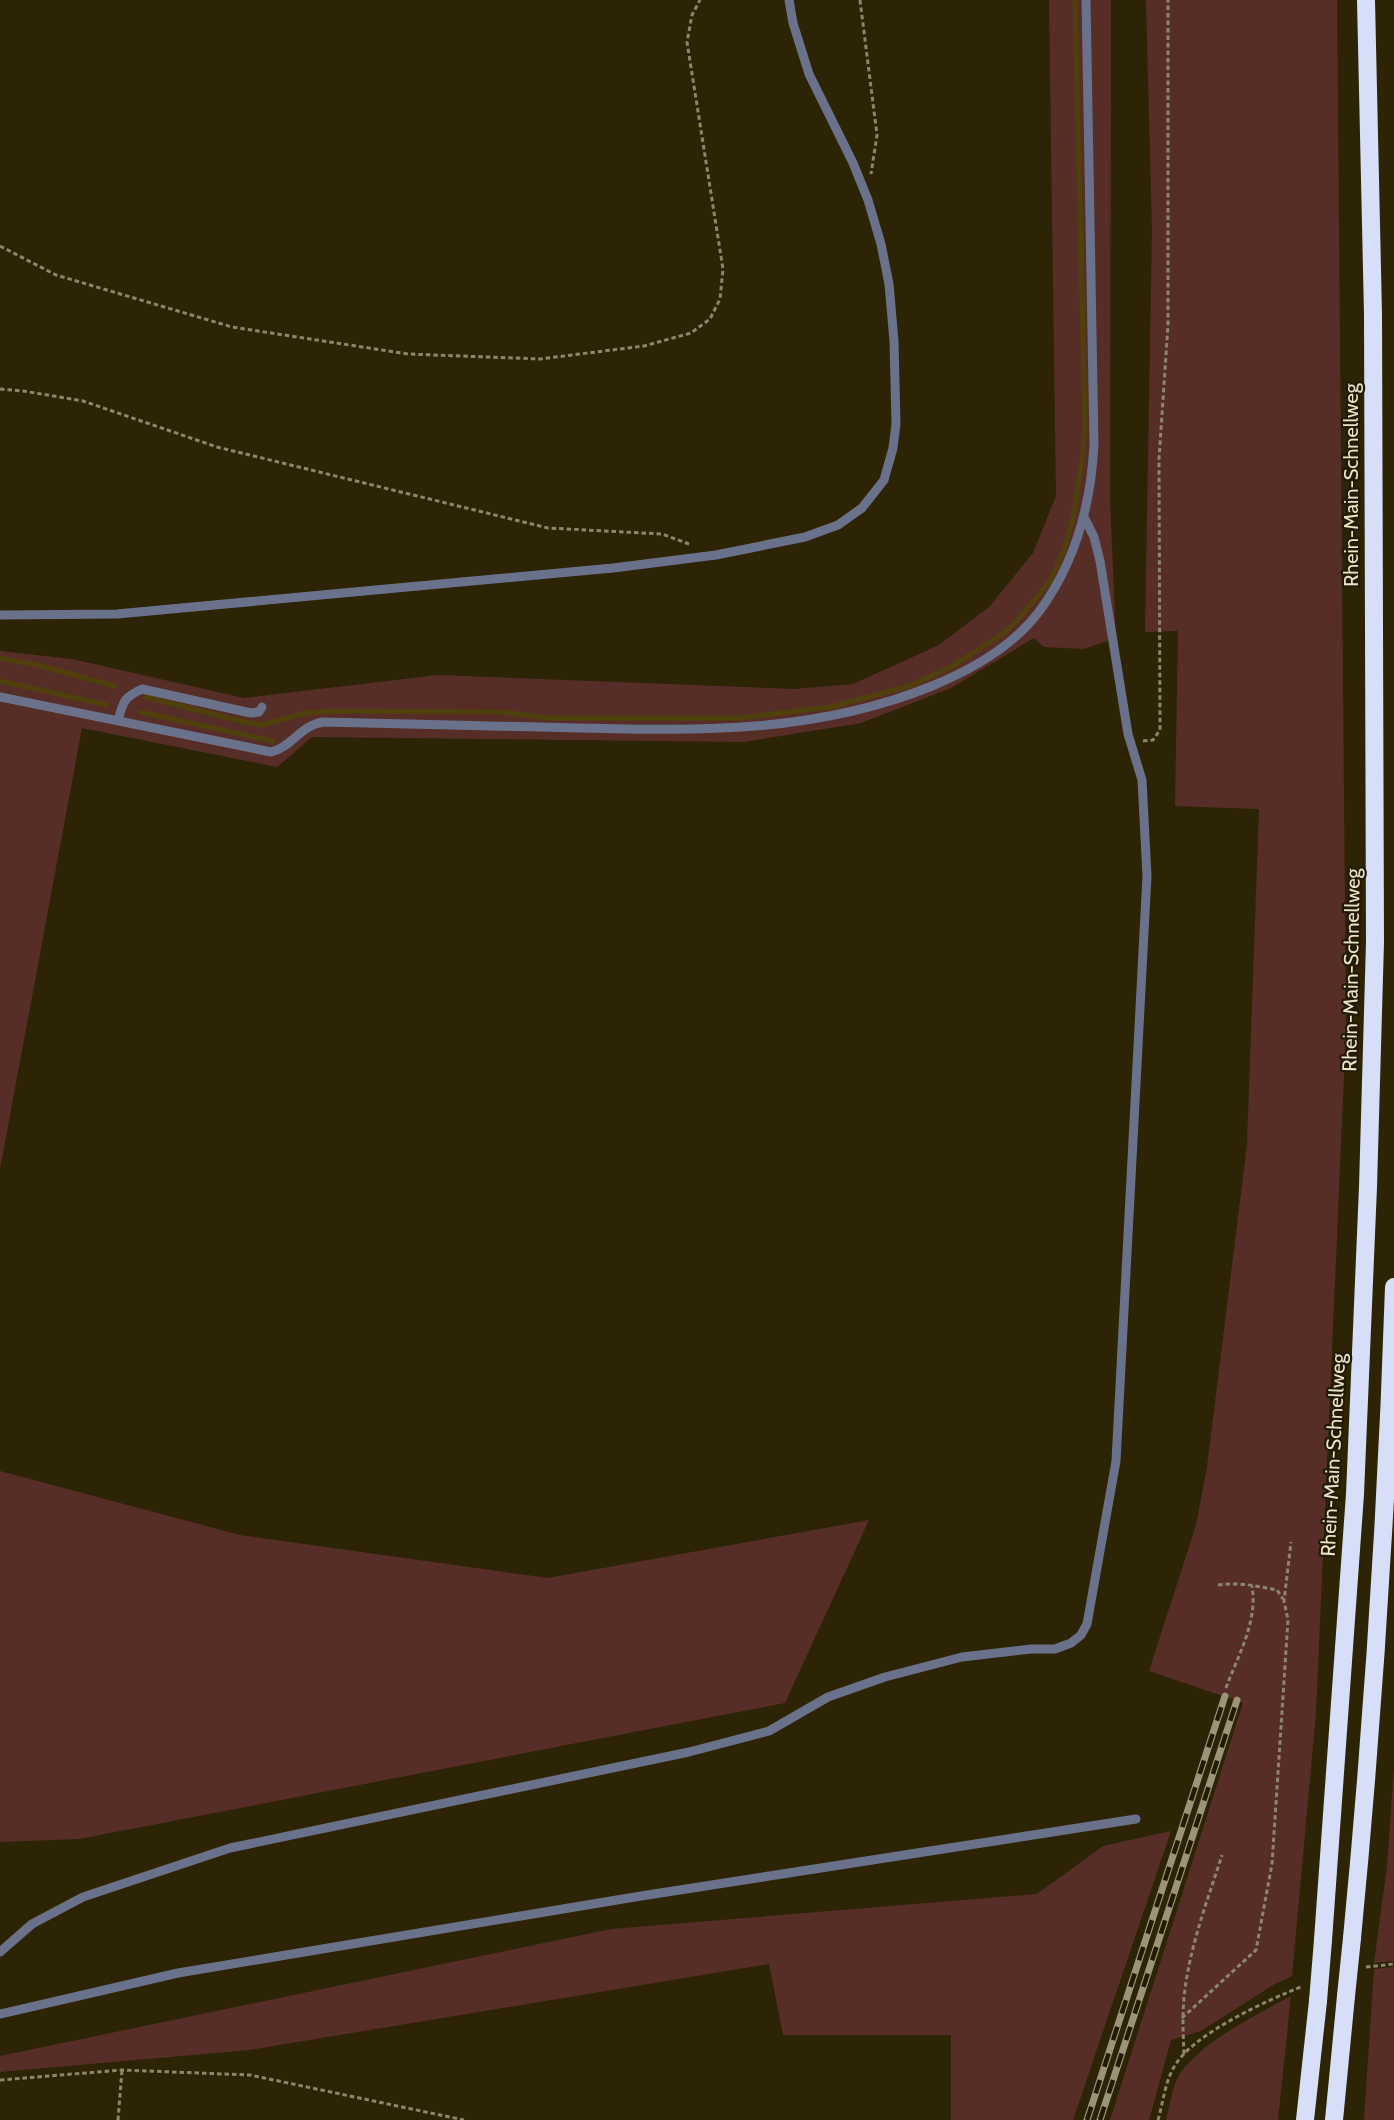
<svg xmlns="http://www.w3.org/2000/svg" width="1394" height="2120" font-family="Cabin,sans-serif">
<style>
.green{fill:#562e27}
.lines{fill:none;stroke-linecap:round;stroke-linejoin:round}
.stream{stroke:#50410c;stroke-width:5}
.path{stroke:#8e866c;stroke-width:3;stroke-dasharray:4.5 3;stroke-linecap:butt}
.lane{stroke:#6a718a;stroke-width:9}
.highway{stroke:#d7dff8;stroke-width:18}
.rail-casing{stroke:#9b937a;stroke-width:7}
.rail{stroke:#231a00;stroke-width:4.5;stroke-dasharray:14;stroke-linecap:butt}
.highway-bridge{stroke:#d7dff8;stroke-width:18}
.labels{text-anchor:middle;stroke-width:4.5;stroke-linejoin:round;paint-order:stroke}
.street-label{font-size:20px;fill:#e9e2cd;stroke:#231a00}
</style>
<rect width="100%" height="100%" fill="#2d2405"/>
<path class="green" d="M 1049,0 L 1111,0 L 1110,501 L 1116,638 L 1084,649 L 1044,647 L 1034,638 L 951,688 L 861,723 L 744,742 L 312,737 L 277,767 L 82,728 L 0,1169 L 0,651 L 72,659 L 244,698 L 438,675 L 794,689 L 853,684 L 939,645 L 989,607 L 1033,553 L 1056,496 Z
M 1146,0 L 1337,0 L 1346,1030 L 1316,1713 L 1292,1976 L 1273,1985 L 1201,2031 L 1171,2040 L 1149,2120 L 1110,2120 L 1243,1703 L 1149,1671 L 1196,1525 L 1207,1467 L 1247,1144 L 1259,809 L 1175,806 L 1178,631 L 1145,632 L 1152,231 Z
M 0,1471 L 240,1535 L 548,1578 L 869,1520 L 785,1703 L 79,1839 L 0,1842 Z
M 1394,1768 L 1394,1961 L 1374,1963 L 1387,1866 Z
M 1171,1831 L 1073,2120 L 951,2120 L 951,2035 L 783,2035 L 769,1964 L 249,2050 L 0,2072 L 0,2056 L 611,1929 L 1037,1894 L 1103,1846 Z
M 1394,1967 L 1394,2120 L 1364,2120 L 1374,1969 Z
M 1291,1996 L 1278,2120 L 1166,2120 C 1169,2108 1171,2095 1175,2084 C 1189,2047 1258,2014 1291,1996 Z"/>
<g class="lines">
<path class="stream" d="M 0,658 L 37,665 L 115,686
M 0,681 L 107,705
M 145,697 L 244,722 L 261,725 L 305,713 L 333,711 L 503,712 L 549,718 L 740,718 L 831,707 L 912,685 L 951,667 L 1005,632 L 1020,617 L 1050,581 L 1063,553 L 1073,519 L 1083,453 L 1085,425 L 1075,0
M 140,712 L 273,741"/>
<path class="path" d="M 860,0 L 877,135 L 871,174
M 0,246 L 56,275 L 232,327 L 408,354 L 540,359 L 644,346 L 691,333 L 710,319 L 720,299 L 723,269 L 687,42 L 692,15 L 700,0
M 0,389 L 23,391 L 83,401 L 217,447 L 548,528 L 662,534 L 689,544
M 1143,741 L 1153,740 L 1160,730 L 1159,459 L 1168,325 L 1168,0
M 1218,1585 C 1239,1582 1257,1586 1277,1590 L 1283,1599
M 1226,1688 C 1238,1655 1258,1622 1252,1586
M 1366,1967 L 1394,1964
M 1182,2018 L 1256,1950 L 1272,1864 L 1288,1620 L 1284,1601 L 1291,1542
M 1184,2054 C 1183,2032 1182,2011 1185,1989 C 1191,1943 1208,1899 1222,1855
M 0,2080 L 122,2070 L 250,2075 L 464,2120
M 118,2120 L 122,2070
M 1158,2120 C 1163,2103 1165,2082 1174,2067 C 1192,2034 1268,2000 1303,1986"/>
<path class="lane" d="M 0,615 L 117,614 L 613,568 L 716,555 L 805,537 L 838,525 L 862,508 L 884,480 L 893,448 L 896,424 L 894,341 L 889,284 L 881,244 L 868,200 L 853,163 L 809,74 L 793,23 L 789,0
M 0,697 L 271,752 C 292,747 301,725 323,722 C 408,724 494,726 579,728 C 701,731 817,733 932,686 C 971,670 1011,648 1038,613 C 1075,564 1091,504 1094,444 L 1086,0
M 118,720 C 124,701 123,698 142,689 L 251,713 L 259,712 L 262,707
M 0,1952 L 32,1924 L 83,1897 L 230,1848 L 689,1752 L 769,1731 L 828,1697 L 885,1677 L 962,1657 L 1031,1649 L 1055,1649 L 1071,1643 L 1081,1635 L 1087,1624 L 1116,1461 L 1147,876 L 1142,780 L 1128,734 L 1100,561 L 1094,537 L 1084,517
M 0,2014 L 178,1973 L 641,1896 L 1136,1819"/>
<path class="highway" d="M 1352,1938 C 1373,1721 1387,1505 1394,1287
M 1323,1940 L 1355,1494 L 1368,1187 L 1375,942 L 1373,314 L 1366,0
M 1305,2120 L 1318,2001
M 1334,2120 L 1346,1996"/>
<g class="rail-casing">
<path id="rail" d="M 1087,2120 L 1225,1696
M 1100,2120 L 1237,1700"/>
</g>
<use href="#rail" class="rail"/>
<path class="highway-bridge" d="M 1346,1996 L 1352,1938
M 1318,2001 L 1323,1940"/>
</g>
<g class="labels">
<g class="street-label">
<text transform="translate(1351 485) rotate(-90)" y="7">Rhein-Main-Schnellweg</text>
<text transform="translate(1351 970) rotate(-89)" y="7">Rhein-Main-Schnellweg</text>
<text transform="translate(1333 1455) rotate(-87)" y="7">Rhein-Main-Schnellweg</text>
</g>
</g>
</svg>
